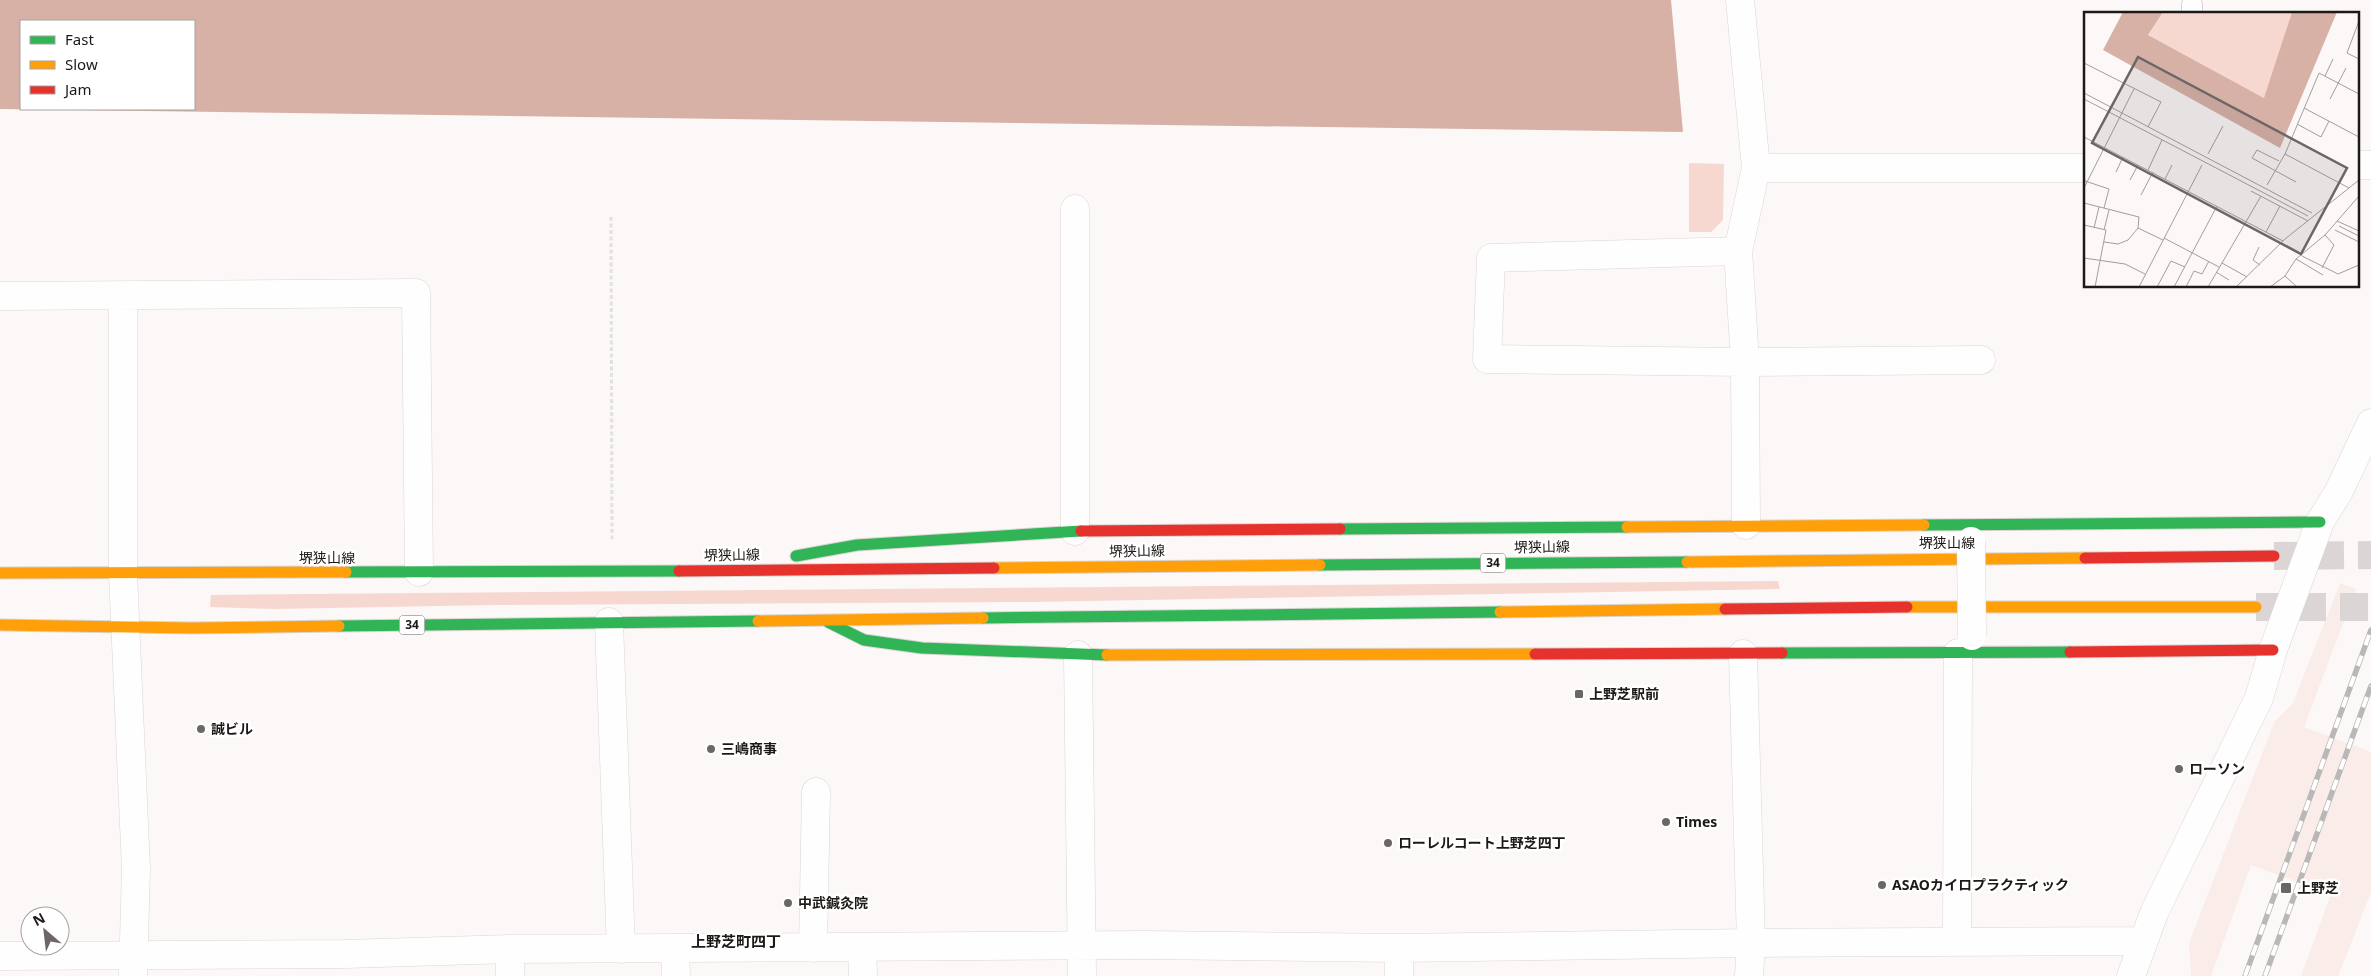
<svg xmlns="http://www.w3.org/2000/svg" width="2371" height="976" font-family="'Noto Sans','Noto Sans JP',sans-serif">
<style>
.built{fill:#faece9}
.green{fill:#f6d8d0}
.water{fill:#d7b1a6;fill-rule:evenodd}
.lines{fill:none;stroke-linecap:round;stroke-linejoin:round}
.primary-tunnel{stroke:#dbd6d5;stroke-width:28;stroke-dasharray:28 14;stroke-linecap:butt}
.lane-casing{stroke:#dad5d4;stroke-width:22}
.street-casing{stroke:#dad5d4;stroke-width:29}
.fast-casing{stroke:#dad5d4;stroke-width:13}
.slow-casing{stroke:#dad5d4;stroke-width:13}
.jam-casing{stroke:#dad5d4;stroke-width:13}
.path{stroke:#e2e0e0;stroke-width:3;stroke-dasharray:4 2.5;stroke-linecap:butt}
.lane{stroke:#fffefe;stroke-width:20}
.street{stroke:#fffefe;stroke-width:28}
.fast{stroke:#30b455;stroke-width:11}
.slow{stroke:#ff9f0a;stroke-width:11}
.jam{stroke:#e5322d;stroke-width:11}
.rail-casing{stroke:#bab8b7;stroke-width:5.5}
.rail{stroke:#fff;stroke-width:4;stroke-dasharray:11;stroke-linecap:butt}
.street-bridge-casing{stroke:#dad5d4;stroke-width:29;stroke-linecap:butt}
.street-bridge{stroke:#fffefe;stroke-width:28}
.poi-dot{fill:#6c6665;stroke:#fff;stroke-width:2}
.labels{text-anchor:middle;stroke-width:5;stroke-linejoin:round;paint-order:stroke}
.shield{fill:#fff;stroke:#625d5c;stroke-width:1}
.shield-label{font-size:12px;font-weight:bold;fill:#1e1816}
.street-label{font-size:14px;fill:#1e1816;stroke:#fff}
.poi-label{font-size:14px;font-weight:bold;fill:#1e1816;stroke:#fff;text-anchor:start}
.neighbourhood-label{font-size:15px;font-weight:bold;fill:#1e1816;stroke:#fff}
.inset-road{fill:none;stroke:#a39e9d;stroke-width:1}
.view{fill:#6c6665;fill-opacity:0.15;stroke:#6c6665;stroke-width:2.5}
.inset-edge{fill:none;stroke:#1e1816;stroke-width:2.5}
</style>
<rect width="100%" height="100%" fill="#fcf8f7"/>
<path class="built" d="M 2340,583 L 2356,589 L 2304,727 L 2371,752 L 2371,892 L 2354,936 L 2338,976 L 2301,976 L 2331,894 L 2251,865 L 2211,976 L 2191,976 L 2189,943 L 2272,728 L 2275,721 L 2293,703 Z"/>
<path class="green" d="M 1689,163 L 1724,164 L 1723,220 L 1711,232 L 1689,232 Z
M 1778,581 L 1780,589 L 1030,602 L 493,605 L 274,609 L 210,607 L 211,595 Z"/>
<path class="water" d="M 0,0 L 1671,0 L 1683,132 L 0,109 ZM 21,21 L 194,21 L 194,109 L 21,109 Z"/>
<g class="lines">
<path class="primary-tunnel" d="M 2274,556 L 2371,555
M 2256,607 L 2371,607"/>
<g class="lane-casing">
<path id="lane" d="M 2192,5 L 2192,14"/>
</g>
<g class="street-casing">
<path id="street" d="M 1740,0 L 1756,168 L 1738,251 L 1745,362 L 1746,525
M 2357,165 L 2371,165
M 1756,168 L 2085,168
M 1075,209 L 1075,531
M 1738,251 L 1491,258 L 1487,359 L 1745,362 L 1981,360
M 0,296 L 416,293 L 419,572
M 123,296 L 123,574 L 136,869 L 133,976
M 609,622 L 621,949
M 1743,654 L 1751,943 L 1749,976
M 1078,655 L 1082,976
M 1957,942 L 1958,653
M 862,947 L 863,976
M 813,948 L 816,792
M 1399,948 L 1399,976
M 510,949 L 510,976
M 675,949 L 676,976
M 0,956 L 345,954 L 510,949 L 1146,945 L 1399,948 L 1751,943 L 2143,941
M 2131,976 L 2154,913 L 2259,698 L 2273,650 L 2320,522 L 2339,491 L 2371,423"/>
</g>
<g class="fast-casing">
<path id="fast" d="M 1924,525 L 2320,522
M 1340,529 L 1627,527
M 796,556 L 857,545 L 1081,531
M 1320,565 L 1687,562
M 346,572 L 679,571
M 983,618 L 1500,612
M 828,622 L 864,640 L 922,648 L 1107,655
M 339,626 L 758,621
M 1782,653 L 2070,652"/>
</g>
<g class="slow-casing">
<path id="slow" d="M 1627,527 L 1924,525
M 1687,562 L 2085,558
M 994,568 L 1320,565
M 0,573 L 346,572
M 1907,607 L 2256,607
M 1500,612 L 1725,609
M 758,621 L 983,618
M 0,625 L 192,628 L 339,626
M 1107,655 L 1535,654"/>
</g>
<g class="jam-casing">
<path id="jam" d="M 1081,531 L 1340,529
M 2085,558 L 2274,556
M 679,571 L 994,568
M 1725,609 L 1907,607
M 2070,652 L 2273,650
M 1535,654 L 1782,653"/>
</g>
<path class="path" d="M 611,217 L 612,539"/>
<use href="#lane" class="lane"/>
<use href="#street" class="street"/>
<use href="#fast" class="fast"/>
<use href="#slow" class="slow"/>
<use href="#jam" class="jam"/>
<g class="rail-casing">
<path id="rail" d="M 2245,976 L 2371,630
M 2265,976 L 2371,686"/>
</g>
<use href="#rail" class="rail"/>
<g class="street-bridge-casing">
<path id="street-bridge" d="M 1971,541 L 1972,636"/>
</g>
<use href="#street-bridge" class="street-bridge"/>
</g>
<g class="poi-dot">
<rect x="1574" y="689" width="10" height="10" rx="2.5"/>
<circle cx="201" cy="729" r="5"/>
<circle cx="711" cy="749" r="5"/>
<circle cx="2179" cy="769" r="5"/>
<circle cx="1666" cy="822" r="5"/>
<circle cx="1388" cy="843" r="5"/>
<circle cx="1882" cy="885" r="5"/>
<rect x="2280" y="882" width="12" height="12" rx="2.5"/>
<circle cx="788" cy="903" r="5"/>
</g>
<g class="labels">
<g class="shield">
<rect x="1480.5" y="553.5" width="25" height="19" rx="4"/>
<rect x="399.5" y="615.5" width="25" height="19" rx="4"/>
</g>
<g class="shield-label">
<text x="1493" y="567">34</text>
<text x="412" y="629">34</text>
</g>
<g class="street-label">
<text x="1947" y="548">堺狭山線</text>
<text transform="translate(1542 547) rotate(-1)" y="5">堺狭山線</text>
<text transform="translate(1137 551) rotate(-1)" y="5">堺狭山線</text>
<text transform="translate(732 555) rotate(-1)" y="5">堺狭山線</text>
<text x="327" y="563">堺狭山線</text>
</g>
<g class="poi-label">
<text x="1589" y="699">上野芝駅前</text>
<text x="211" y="734">誠ビル</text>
<text x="721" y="754">三嶋商事</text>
<text x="2189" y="774">ローソン</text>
<text x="1676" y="827">Times</text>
<text x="1398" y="848">ローレルコート上野芝四丁</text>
<text x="1892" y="890">ASAOカイロプラクティック</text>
<text x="2297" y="893">上野芝</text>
<text x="798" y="908">中武鍼灸院</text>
</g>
<g class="neighbourhood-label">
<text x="736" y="947">上野芝町四丁</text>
</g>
</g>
<g transform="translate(2084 12)">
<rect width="275" height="275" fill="#fcf8f7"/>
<path d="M 79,0 L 208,0 L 182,84 L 180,86 L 64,23 Z" fill="#f6d8d0"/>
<path d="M 39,0 L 79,0 L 64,23 L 180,86 L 208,0 L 253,0 L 196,136 L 19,38 Z" fill="#d7b1a6"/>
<path class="inset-road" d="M 275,9 L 263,41 L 275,47M 0,51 L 77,90 L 64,115M 241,64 L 249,47M 0,81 L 228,201M 0,87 L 224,204M 246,87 L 262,56M 220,96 L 275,125M 213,112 L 237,125 L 245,109M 0,125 L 199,229M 124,142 L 139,114M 201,142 L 265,176M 195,149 L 173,138 L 168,146 L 212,170M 64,158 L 78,128M 32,160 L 39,145M 81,167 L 88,153M 46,168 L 54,153M 1,169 L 25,177 L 20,196M 183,173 L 201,142 L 235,61 L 275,82M 0,176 L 50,77M 167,179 L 224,209M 57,183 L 69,160M 0,191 L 55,205 L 54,216 L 44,228 L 34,232 L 20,230M 253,209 L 275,219M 0,213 L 22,218 L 11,275M 255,214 L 275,224M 10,216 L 15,195M 54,216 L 79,228M 20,218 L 25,198M 251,218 L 275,230M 182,220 L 196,194M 80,226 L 135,255M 175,235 L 169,248 L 176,253M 218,244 L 254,262 L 275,253M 0,246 L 41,252 L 61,262M 212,247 L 239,263M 138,251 L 163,265M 238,256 L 250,233 L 241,223M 132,260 L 145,268M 201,264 L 213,275M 55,275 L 118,153M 73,275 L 87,249 L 101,255M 90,275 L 133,194M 102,275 L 110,259 L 118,262 L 125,249M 124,275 L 177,184M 152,275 L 201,227 L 275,168M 186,275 L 201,264 L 212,247 L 241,223 L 275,184"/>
<path class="view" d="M 54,45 L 263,156 L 217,242 L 8,131 Z"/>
<rect width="275" height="275" class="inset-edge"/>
</g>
<rect x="20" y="20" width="175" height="90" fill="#ffffff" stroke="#a5a3a2"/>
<rect x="30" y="36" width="25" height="8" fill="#30b455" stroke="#a5a3a2"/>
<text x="65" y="45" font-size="15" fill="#1e1816">Fast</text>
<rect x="30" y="61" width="25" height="8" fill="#ff9f0a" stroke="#a5a3a2"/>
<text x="65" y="70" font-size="15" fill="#1e1816">Slow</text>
<rect x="30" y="86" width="25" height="8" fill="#e5322d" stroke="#a5a3a2"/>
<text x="65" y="95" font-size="15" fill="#1e1816">Jam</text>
<g transform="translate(45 931) rotate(332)"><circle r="24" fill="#ffffff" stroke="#a5a3a2"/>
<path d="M0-4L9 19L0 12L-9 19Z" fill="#6c6665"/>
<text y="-8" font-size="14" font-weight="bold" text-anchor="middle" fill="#1e1816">N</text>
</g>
</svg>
